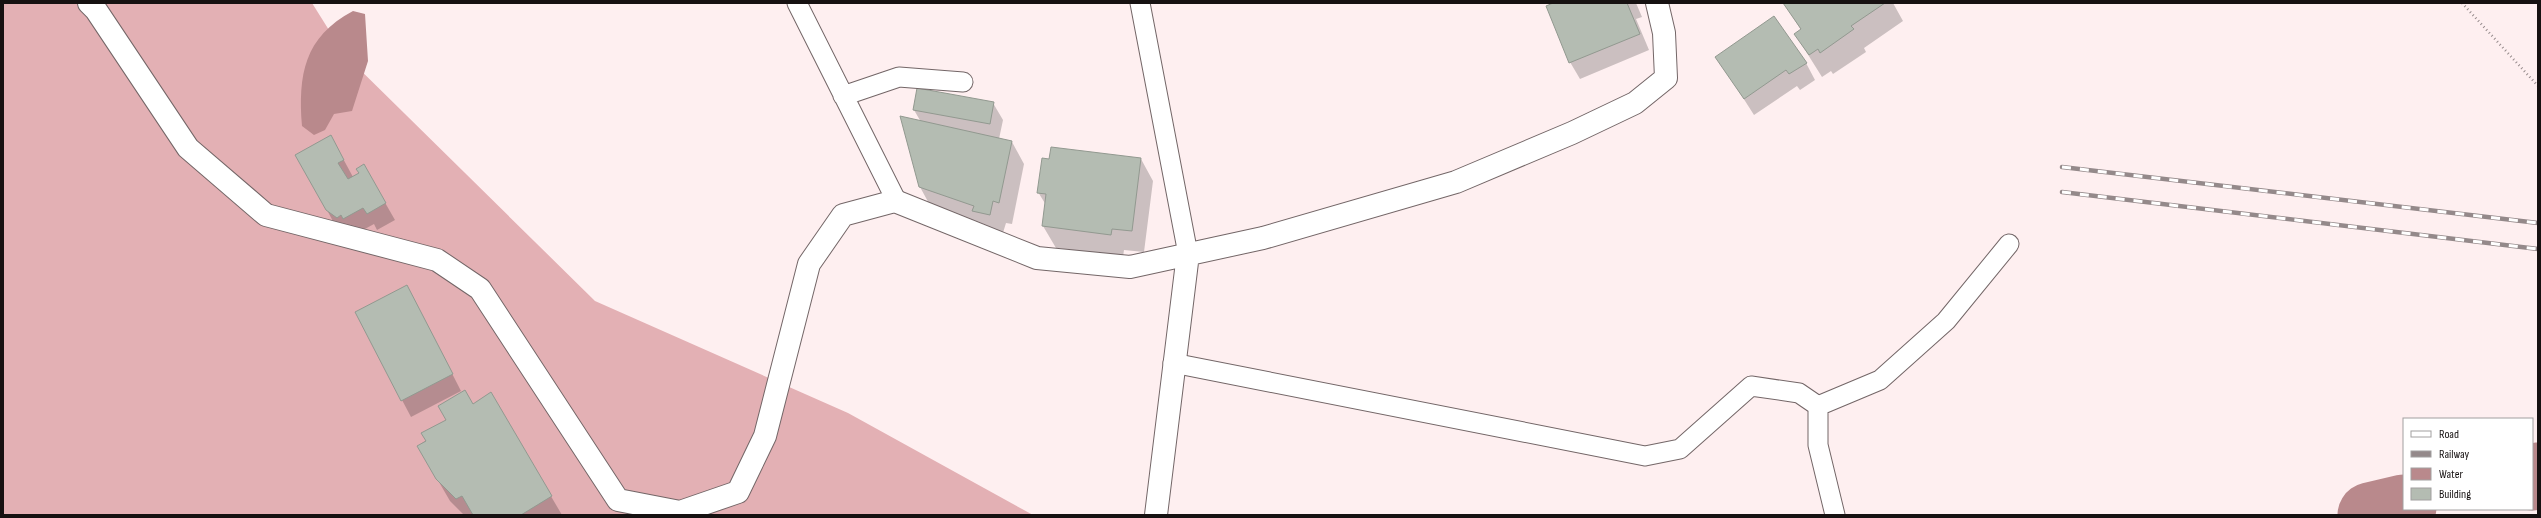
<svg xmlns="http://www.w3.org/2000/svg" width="2541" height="518" font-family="'Sofia Sans Condensed',sans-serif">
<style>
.forest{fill:#e3b0b4}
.water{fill:#b9898c}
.shadow{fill:#0003}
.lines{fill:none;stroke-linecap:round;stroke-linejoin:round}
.river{stroke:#b9898c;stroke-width:65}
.building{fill:#b4bcb2;stroke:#929990}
.service-casing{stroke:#736667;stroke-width:21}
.minor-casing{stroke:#736667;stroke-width:24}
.path{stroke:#968b8c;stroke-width:2.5;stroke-dasharray:1 3;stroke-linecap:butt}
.service{stroke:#fff;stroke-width:19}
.minor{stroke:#fff;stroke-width:22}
.rail-casing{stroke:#94898a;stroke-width:4.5}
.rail{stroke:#fff;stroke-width:3;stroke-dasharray:9;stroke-linecap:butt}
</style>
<rect width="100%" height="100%" fill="#feeff0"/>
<path class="forest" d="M 3,3 L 312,3 L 344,54 L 595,301 L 848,413 L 1033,515 L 3,515 Z"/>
<path class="water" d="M 353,11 L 365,14 L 368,61 L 352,111 L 334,114 L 325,130 L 314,135 L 302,126 C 298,75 304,37 353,11 Z"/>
<path class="shadow" d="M 1556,3 L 1636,3 L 1642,17 L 1636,19 L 1649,50 L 1580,79 L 1570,62 Z
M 1784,3 L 1893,3 L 1903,21 L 1864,48 L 1866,52 L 1833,74 L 1831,71 L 1822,77 L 1795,34 L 1801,30 Z
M 1717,57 L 1806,63 L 1815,80 L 1800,90 L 1797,86 L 1754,115 Z
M 993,103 L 1003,120 L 999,139 L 1012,142 L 1024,164 L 1012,224 L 1006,223 L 1002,236 L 932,209 L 920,187 L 921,122 L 914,110 Z
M 340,153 L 353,177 L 360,173 L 364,166 L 395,220 L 377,230 L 374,224 L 354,235 L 336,227 L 327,210 Z
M 1141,159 L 1153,181 L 1144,252 L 1124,250 L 1123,257 L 1056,248 L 1043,226 L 1046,205 L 1038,192 L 1050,160 Z
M 416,303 L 461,391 L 411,417 L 402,400 Z
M 491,394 L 562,515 L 464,515 L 450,501 L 418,446 Z"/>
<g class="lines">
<path class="river" d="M 2532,478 L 2538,475
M 2370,515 L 2404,507"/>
</g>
<path class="building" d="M 1553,3 L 1627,3 L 1640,34 L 1569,63 L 1546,6 Z
M 1783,3 L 1885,3 L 1851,26 L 1854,29 L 1820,53 L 1818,49 L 1809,55 L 1794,34 L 1801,29 Z
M 1774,16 L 1807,63 L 1789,74 L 1786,70 L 1744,99 L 1715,57 Z
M 917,88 L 994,102 L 990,124 L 913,110 Z
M 900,116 L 1012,141 L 999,203 L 993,201 L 990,215 L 972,211 L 974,206 L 919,187 Z
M 331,135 L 344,160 L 338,163 L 348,179 L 359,173 L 356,169 L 364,164 L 386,203 L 367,214 L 363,208 L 343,219 L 341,215 L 337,218 L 326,210 L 295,155 Z
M 1051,147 L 1141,158 L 1132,231 L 1112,229 L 1111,235 L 1042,226 L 1046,194 L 1037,193 L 1042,158 L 1049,159 Z
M 407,285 L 453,374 L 401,401 L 355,312 Z
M 465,390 L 473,404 L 491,392 L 552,496 L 521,515 L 473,515 L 462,496 L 456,499 L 436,479 L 417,446 L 426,441 L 421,433 L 446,420 L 438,406 Z"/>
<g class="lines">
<g class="service-casing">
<path id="service" d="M 797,3 L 897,202
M 1140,3 L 1188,254
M 843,96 L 899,77 L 963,82
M 1173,363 L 1645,456 L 1680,449 L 1751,386 L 1799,393 L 1818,406
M 1835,515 L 1818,445 L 1818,406 L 1880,380 L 1946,321 L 2009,244"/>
</g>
<g class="minor-casing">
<path id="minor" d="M 89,3 L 96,10 L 188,148 L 266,215 L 437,260 L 480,289 L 618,500 L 680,512 L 738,492 L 765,436 L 809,264 L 843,215 L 895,201 L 1037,258 L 1130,267 L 1263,238 L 1456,182 L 1572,133 L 1635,103 L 1666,78 L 1664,33 L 1657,3
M 1156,515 L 1188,254"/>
</g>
<path class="path" d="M 2462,3 L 2538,86"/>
<use href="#service" class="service"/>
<use href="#minor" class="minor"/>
<g class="rail-casing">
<path id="rail" d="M 2062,167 L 2538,223
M 2062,192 L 2538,249"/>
</g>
<use href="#rail" class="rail"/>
</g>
<rect width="2541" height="518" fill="none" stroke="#161111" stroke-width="8"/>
<rect x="2403" y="418" width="130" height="92" fill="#ffffff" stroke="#a2a0a0"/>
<rect x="2411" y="431" width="20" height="6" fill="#ffffff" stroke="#a2a0a0"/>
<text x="2439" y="438" font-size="12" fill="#161111">Road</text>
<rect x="2411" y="451" width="20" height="6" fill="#94898a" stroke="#a2a0a0"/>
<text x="2439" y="458" font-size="12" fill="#161111">Railway</text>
<rect x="2411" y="468" width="20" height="12" fill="#b9898c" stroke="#a2a0a0"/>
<text x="2439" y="478" font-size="12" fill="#161111">Water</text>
<rect x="2411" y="488" width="20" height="12" fill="#b4bcb2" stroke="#a2a0a0"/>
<text x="2439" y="498" font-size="12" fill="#161111">Building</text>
</svg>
